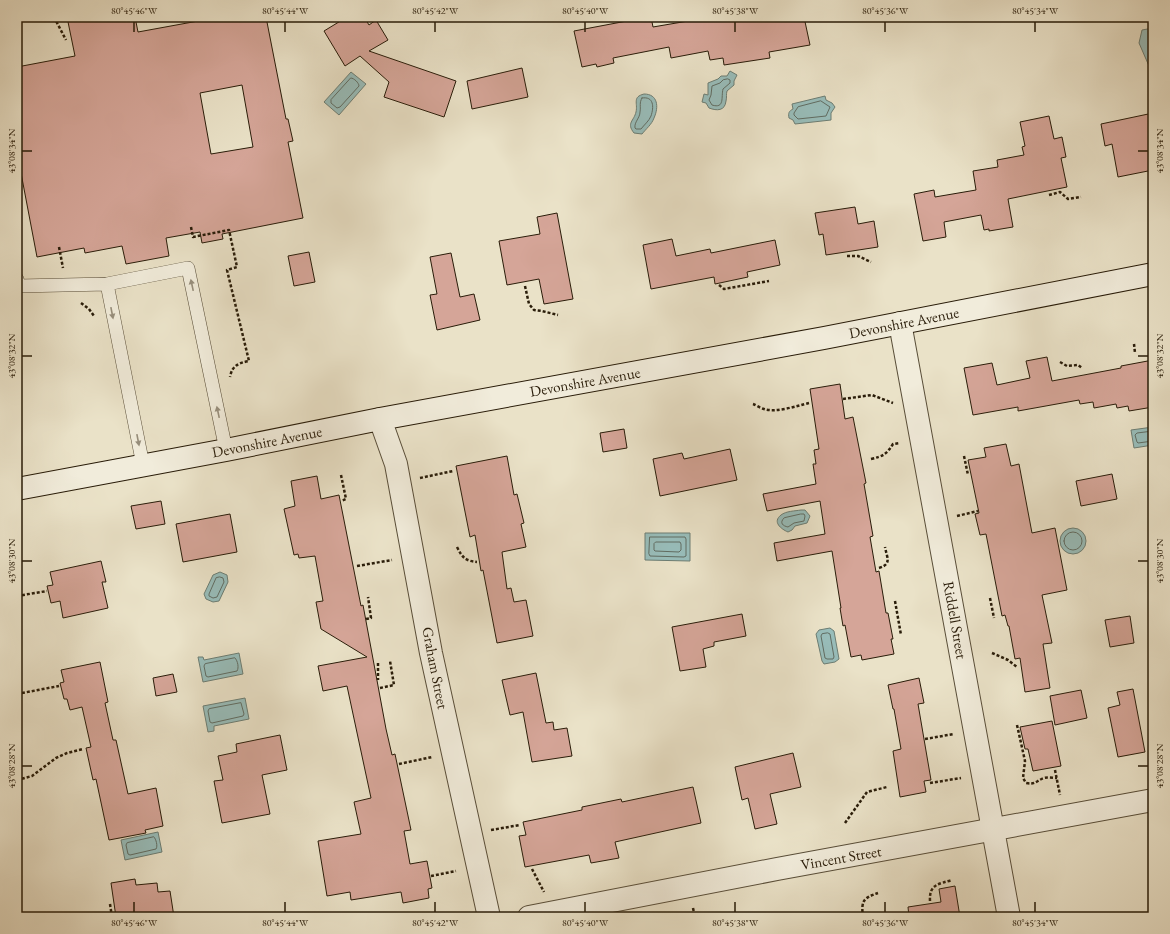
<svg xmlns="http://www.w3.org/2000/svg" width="1170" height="934" font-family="'EB Garamond',serif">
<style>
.water{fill:#98bdba;stroke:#6c7d73}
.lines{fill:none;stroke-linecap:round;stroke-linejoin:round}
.shore{stroke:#606c62;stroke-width:1}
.building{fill:#d5a598;stroke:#291c09;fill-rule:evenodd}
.lane-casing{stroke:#594e39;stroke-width:14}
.street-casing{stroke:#594e39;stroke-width:24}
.secondary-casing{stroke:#291c09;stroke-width:24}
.path{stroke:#291c09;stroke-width:2.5;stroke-dasharray:3 2;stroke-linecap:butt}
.lane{stroke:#f1ecdb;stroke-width:13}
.street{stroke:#f1ecdb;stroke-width:22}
.secondary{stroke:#f1ecdb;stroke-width:22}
.oneway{fill:#978e7c}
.ticks{fill:none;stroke:#291c09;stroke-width:1.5}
.labels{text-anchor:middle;stroke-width:4;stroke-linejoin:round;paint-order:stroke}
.street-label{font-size:15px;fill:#291c09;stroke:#f1ecdb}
.neatline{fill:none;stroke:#291c09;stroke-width:1.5}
.ticks-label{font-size:10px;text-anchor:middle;fill:#291c09}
</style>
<rect width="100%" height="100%" fill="#eae2c8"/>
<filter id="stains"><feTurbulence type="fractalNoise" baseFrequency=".005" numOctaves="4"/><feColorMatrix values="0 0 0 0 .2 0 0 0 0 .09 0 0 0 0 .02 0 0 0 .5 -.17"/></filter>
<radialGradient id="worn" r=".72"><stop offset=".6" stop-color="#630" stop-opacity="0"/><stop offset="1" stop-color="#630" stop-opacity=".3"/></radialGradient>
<path class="water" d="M 1153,28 L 1153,65 L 1149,66 L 1139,43 L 1142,30 Z
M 730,71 L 737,75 L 734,81 L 734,85 L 727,91 C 726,94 727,97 726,101 C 725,111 717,111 709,108 L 706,103 L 702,102 L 704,94 L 708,95 L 708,83 L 718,79 L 721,76 L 727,76 Z
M 351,72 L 366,84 L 339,115 L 324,102 Z
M 644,94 C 658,94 659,107 654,118 C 652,124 646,129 642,134 L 634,133 C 626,123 634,121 636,112 C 638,103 632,97 644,94 Z
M 825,96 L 826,100 L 832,103 L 835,107 L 831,113 L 831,120 L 795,124 L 793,120 L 789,118 C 788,113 789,111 793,109 L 792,104 Z
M 1153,427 L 1153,445 L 1134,448 L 1131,430 Z
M 801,510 L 805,510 L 810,516 L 807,523 L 795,526 L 792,530 L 788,532 C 781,529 772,522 781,515 C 786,511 795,511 801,510 Z
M1060 541a13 13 0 1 1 26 0a13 13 0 1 1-26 0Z
M 645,533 L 690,533 L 690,561 L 645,560 Z
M 220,572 L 227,575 L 228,582 L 219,601 L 213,602 L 206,599 L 204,594 L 213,575 Z
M 830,628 L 834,631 L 839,659 L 835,662 L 824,664 L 822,661 L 816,634 L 819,630 Z
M 239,653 L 243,674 L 203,682 L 198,657 L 203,657 L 204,660 Z
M 245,698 L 249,719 L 214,726 L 214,731 L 208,732 L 203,706 Z
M 158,832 L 162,852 L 125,860 L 121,840 Z"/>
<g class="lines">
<path class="shore" d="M 351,78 C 354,78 359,83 359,86 L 340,107 L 337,108 L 331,103 L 331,100 Z
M 728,79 L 730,80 L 730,83 L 723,89 C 721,97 725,109 712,105 L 709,100 L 711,95 L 712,86 L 720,83 L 723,80 Z
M 642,98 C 654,96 654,107 651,116 C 649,121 644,125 641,129 L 636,129 L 635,128 C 634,122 640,118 640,112 C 641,106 639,103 642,98 Z
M 821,101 L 830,107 L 826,116 L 798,119 L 794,115 L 794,113 L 798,107 Z
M 1153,431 L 1137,433 L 1135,435 L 1137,442 L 1138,443 L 1153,441
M 801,514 L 804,514 L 805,516 L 804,521 L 794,523 L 788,527 C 783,526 779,523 784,518 Z
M1064 541a9 9 0 1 1 18 0a9 9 0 1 1-18 0Z
M 650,537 L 685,537 L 686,539 L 686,556 L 684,557 L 650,556 L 649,554 Z
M 656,542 L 680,542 L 681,544 L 681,550 L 679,552 L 655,551 L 654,550 L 654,544 Z
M 220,577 L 223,578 L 224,582 L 217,597 L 213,598 L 209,596 L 209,594 L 216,578 Z
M 828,633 L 830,634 L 834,657 L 833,659 L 827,659 L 825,658 L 821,636 L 822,634 Z
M 235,658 C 238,661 239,668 237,671 L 208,677 L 206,676 L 204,666 L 205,664 Z
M 241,703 L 244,714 L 243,716 L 212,723 L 210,722 L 208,711 L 209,709 Z
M 154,837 C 156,839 158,846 156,849 L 130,855 L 128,854 L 126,845 L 127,843 Z"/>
</g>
<path class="building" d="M 67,17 L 135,17 L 138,32 L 220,17 L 266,17 L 286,119 L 288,119 L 293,141 L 288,142 L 303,218 L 222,234 L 223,239 L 202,243 L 200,232 L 166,238 L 169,256 L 126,264 L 122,246 L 85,253 L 84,248 L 37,257 L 17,152 L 17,67 L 75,56 ZM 242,85 L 253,147 L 211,154 L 200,93 Z
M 347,17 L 364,17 L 369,25 L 376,20 L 388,40 L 369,51 L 456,81 L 444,117 L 384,97 L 389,82 L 360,56 L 345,66 L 324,31 Z
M 648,17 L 651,17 L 653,27 L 688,21 L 688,17 L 804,17 L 810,45 L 769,52 L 770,58 L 724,65 L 723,58 L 710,60 L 708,51 L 671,58 L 669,47 L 613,58 L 614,63 L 597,67 L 596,64 L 582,67 L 574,31 Z
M 522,68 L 528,97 L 472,109 L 467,81 Z
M 1153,113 L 1153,170 L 1118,177 L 1112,144 L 1105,146 L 1101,124 Z
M 1049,116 L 1054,139 L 1062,137 L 1066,157 L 1061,158 L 1067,187 L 1008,199 L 1013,227 L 989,231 L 989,229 L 984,230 L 981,215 L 944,222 L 946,237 L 923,241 L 914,194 L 934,190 L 935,197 L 976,190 L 973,171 L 998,167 L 997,160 L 1024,155 L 1022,147 L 1025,146 L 1020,122 Z
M 855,207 L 858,224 L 874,221 L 878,247 L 826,255 L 823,234 L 819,235 L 815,213 Z
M 557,213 L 573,299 L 544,304 L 539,279 L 507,285 L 499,241 L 540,234 L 537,217 Z
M 672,239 L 676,256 L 710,249 L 711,253 L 775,240 L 780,265 L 747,272 L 748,277 L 715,284 L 714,277 L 651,289 L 643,245 Z
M 309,252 L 315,282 L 294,286 L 288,256 Z
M 451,253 L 460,297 L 474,294 L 480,320 L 437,330 L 430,295 L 437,294 L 430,257 Z
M 1047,357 L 1052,381 L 1121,368 L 1121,366 L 1153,360 L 1153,407 L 1129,411 L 1128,406 L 1117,408 L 1116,404 L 1094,408 L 1093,402 L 1080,404 L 1079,400 L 1018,411 L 1018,407 L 973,415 L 964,368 L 992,363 L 997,385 L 1030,378 L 1026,361 Z
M 840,384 L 845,419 L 853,417 L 866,483 L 864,484 L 873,536 L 870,537 L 876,572 L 879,571 L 886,613 L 888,613 L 893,639 L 891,639 L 894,654 L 862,660 L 861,655 L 851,657 L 845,625 L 843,626 L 840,608 L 841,608 L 832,551 L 777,561 L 774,543 L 825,534 L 820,501 L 767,511 L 763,494 L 816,484 L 813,464 L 816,464 L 814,450 L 819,449 L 810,389 Z
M 624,429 L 627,448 L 603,452 L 600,433 Z
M 1006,444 L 1011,466 L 1019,464 L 1032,533 L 1055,528 L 1067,590 L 1042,595 L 1052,643 L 1043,644 L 1050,688 L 1025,692 L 1020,658 L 1015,659 L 1009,626 L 1008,626 L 1005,615 L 1002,616 L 986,534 L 980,535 L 975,514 L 979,513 L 968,460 L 986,457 L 984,448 Z
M 730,449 L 737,480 L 660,496 L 653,459 L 682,453 L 684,459 Z
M 507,456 L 514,495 L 517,494 L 524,523 L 521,524 L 526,547 L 502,552 L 507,589 L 511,588 L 514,602 L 526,600 L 533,636 L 497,643 L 483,570 L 481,571 L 475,535 L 470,537 L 456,466 Z
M 1112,474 L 1117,499 L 1081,506 L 1076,481 Z
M 317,476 L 321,499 L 339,495 L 361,606 L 363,605 L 386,729 L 392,755 L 395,754 L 411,830 L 404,831 L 410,864 L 427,861 L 432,888 L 428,889 L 429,898 L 403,903 L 401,892 L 351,900 L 350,892 L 327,896 L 318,841 L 361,834 L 354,802 L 371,798 L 347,686 L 323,691 L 318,666 L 367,657 L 321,629 L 316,602 L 323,601 L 315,556 L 299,558 L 298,554 L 294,555 L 284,509 L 295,506 L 291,481 Z
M 161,501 L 165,524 L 136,529 L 131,506 Z
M 230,514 L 237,552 L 183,562 L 176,524 Z
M 101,561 L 106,582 L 102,582 L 108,608 L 63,618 L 60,601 L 51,603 L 47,586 L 53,585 L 50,572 Z
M 742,614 L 746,636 L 714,642 L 714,646 L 703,649 L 706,667 L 680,671 L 672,627 Z
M 1130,616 L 1134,643 L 1110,647 L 1105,620 Z
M 100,662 L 108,702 L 105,703 L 113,740 L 116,740 L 128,794 L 156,788 L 163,826 L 145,830 L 146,833 L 109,840 L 96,779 L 93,780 L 86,748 L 91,747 L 82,707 L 70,710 L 67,699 L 64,699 L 60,683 L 64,682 L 61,670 Z
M 536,673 L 546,723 L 553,722 L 554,730 L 567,728 L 572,756 L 532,762 L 523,712 L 510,715 L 502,680 Z
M 173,674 L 177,692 L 156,696 L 153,678 Z
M 919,678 L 924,703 L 918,704 L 931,780 L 924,781 L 926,792 L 900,797 L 893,751 L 901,749 L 894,709 L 893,709 L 888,685 Z
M 1133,689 L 1145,752 L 1118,757 L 1108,708 L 1120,705 L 1117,692 Z
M 1081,690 L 1087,718 L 1055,725 L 1050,696 Z
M 1052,721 L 1061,766 L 1033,771 L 1028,749 L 1025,749 L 1020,727 Z
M 280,735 L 287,770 L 262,775 L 270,814 L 222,823 L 214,781 L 223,780 L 218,756 L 237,752 L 236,744 Z
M 793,753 L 801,787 L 770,794 L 777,824 L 755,829 L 748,798 L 742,800 L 735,767 Z
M 693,787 L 701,823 L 615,842 L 619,858 L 591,863 L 589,855 L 525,867 L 519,836 L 526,835 L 523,822 L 582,810 L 582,807 L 621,799 L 622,802 Z
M 135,879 L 136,885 L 157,883 L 158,892 L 170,891 L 174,917 L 116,917 L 111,883 Z
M 955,886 L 960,917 L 909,917 L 908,907 L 941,902 L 939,889 Z"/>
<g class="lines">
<g class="lane-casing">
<path id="lane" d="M 17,279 L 19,286 L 107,284
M 143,465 L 107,284 L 188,268 L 226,450"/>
</g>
<g class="street-casing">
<path id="street" d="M 900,323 L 1009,917
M 380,419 L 396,464 L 431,653 L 489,917
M 529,917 L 777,869 L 1153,800"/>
</g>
<g class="secondary-casing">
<path id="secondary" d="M 17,489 L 226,450 L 380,419 L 824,338 L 1153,274"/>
</g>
<path class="path" d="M 54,17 L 66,40
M 1049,195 L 1060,192 L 1068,199 L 1081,197
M 191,227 L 193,237 L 229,230 L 237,267 L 227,270 L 249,361 C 238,363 232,366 230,377
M 59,247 L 63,268
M 847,256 L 858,256 L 871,262
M 719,285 L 724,289 L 769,281
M 525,286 L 529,304 L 534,310 L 542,311 L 558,315
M 81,303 L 89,309 L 94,316
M 1134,344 L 1135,353
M 1060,362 L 1067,366 L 1078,365 L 1082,368
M 843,399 L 872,395 L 893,403
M 753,404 C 756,405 760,408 764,409 C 775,413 797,406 809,403
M 964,456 L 968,475
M 871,459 C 883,456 886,455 893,444 L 900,443
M 341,475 L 346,499 L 341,501
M 420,478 L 453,471
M 957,516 L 978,511
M 457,547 C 462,557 465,561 477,562
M 357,566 L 392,560
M 879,568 C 892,564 887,558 885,547
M 17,596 L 47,591
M 990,598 L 994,618
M 895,601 L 901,635
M 366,619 L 371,618 L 368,597
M 992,653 L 1008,660 L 1017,667
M 378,663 L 378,680
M 380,688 L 394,685 L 390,661
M 17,694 L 59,686
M 1017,725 L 1025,761 L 1023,778 L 1026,783 C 1035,785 1036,781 1044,778 C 1048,777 1053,778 1057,778
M 925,739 L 954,734
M 399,764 L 432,757
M 1055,770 L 1060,795
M 17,780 L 32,776 L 56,758 L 67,753 L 83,749
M 930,783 L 961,778
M 845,823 L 867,792 L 887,787
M 491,830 L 520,825
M 532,869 L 544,892
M 431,876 L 456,871
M 930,901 C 929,884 939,884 952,880
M 110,904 L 112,917
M 693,908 L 695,917
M 863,917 C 861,901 863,898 878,893"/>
<use href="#lane" class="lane"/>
<use href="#street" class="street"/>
<use href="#secondary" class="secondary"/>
</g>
<defs><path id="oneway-solid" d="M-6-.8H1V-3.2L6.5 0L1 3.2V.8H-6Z"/></defs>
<g class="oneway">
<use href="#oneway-solid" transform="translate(192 285) rotate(-102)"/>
<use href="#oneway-solid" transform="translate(112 313) rotate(79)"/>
<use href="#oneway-solid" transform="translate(218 412) rotate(-102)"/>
<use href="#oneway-solid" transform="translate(138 440) rotate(79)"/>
</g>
<path class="ticks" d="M 134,22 L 134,32M 285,22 L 285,32M 435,22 L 435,32M 585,22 L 585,32M 735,22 L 735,32M 885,22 L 885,32M 1035,22 L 1035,32M 22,151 L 32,151M 1138,151 L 1148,151M 22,356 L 32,356M 1138,356 L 1148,356M 22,561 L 32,561M 1138,561 L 1148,561M 22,766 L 32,766M 1138,766 L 1148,766M 134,902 L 134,912M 285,902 L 285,912M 435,902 L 435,912M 585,902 L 585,912M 735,902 L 735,912M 885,902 L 885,912M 1035,902 L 1035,912"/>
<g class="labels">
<g class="street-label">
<text transform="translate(904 323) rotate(-11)" y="5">Devonshire Avenue</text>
<text transform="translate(585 382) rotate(-10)" y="5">Devonshire Avenue</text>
<text transform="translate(267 442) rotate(-11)" y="5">Devonshire Avenue</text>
<text transform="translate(955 620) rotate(80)" y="5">Riddell Street</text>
<text transform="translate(435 668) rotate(79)" y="5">Graham Street</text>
<text transform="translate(841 858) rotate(-10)" y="5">Vincent Street</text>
</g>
</g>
<rect width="1170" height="934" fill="none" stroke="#eae2c8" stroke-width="44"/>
<rect x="22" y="22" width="1126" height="890" class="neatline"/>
<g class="ticks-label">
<text x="134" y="14">80°45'46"W</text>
<text x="285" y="14">80°45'44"W</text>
<text x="435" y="14">80°45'42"W</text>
<text x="585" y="14">80°45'40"W</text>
<text x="735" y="14">80°45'38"W</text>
<text x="885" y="14">80°45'36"W</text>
<text x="1035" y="14">80°45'34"W</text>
<text transform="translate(11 151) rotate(-90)" y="4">43°08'34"N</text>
<text transform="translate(1159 151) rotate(-90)" y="4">43°08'34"N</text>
<text transform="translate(11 356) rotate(-90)" y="4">43°08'32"N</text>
<text transform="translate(1159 356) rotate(-90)" y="4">43°08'32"N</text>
<text transform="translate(11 561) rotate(-90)" y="4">43°08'30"N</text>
<text transform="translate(1159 561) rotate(-90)" y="4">43°08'30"N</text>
<text transform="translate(11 766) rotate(-90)" y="4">43°08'28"N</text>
<text transform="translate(1159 766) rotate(-90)" y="4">43°08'28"N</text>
<text x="134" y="926">80°45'46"W</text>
<text x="285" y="926">80°45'44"W</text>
<text x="435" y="926">80°45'42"W</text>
<text x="585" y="926">80°45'40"W</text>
<text x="735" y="926">80°45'38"W</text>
<text x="885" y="926">80°45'36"W</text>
<text x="1035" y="926">80°45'34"W</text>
</g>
<rect width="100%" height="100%" filter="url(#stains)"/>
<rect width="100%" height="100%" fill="url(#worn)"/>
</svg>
